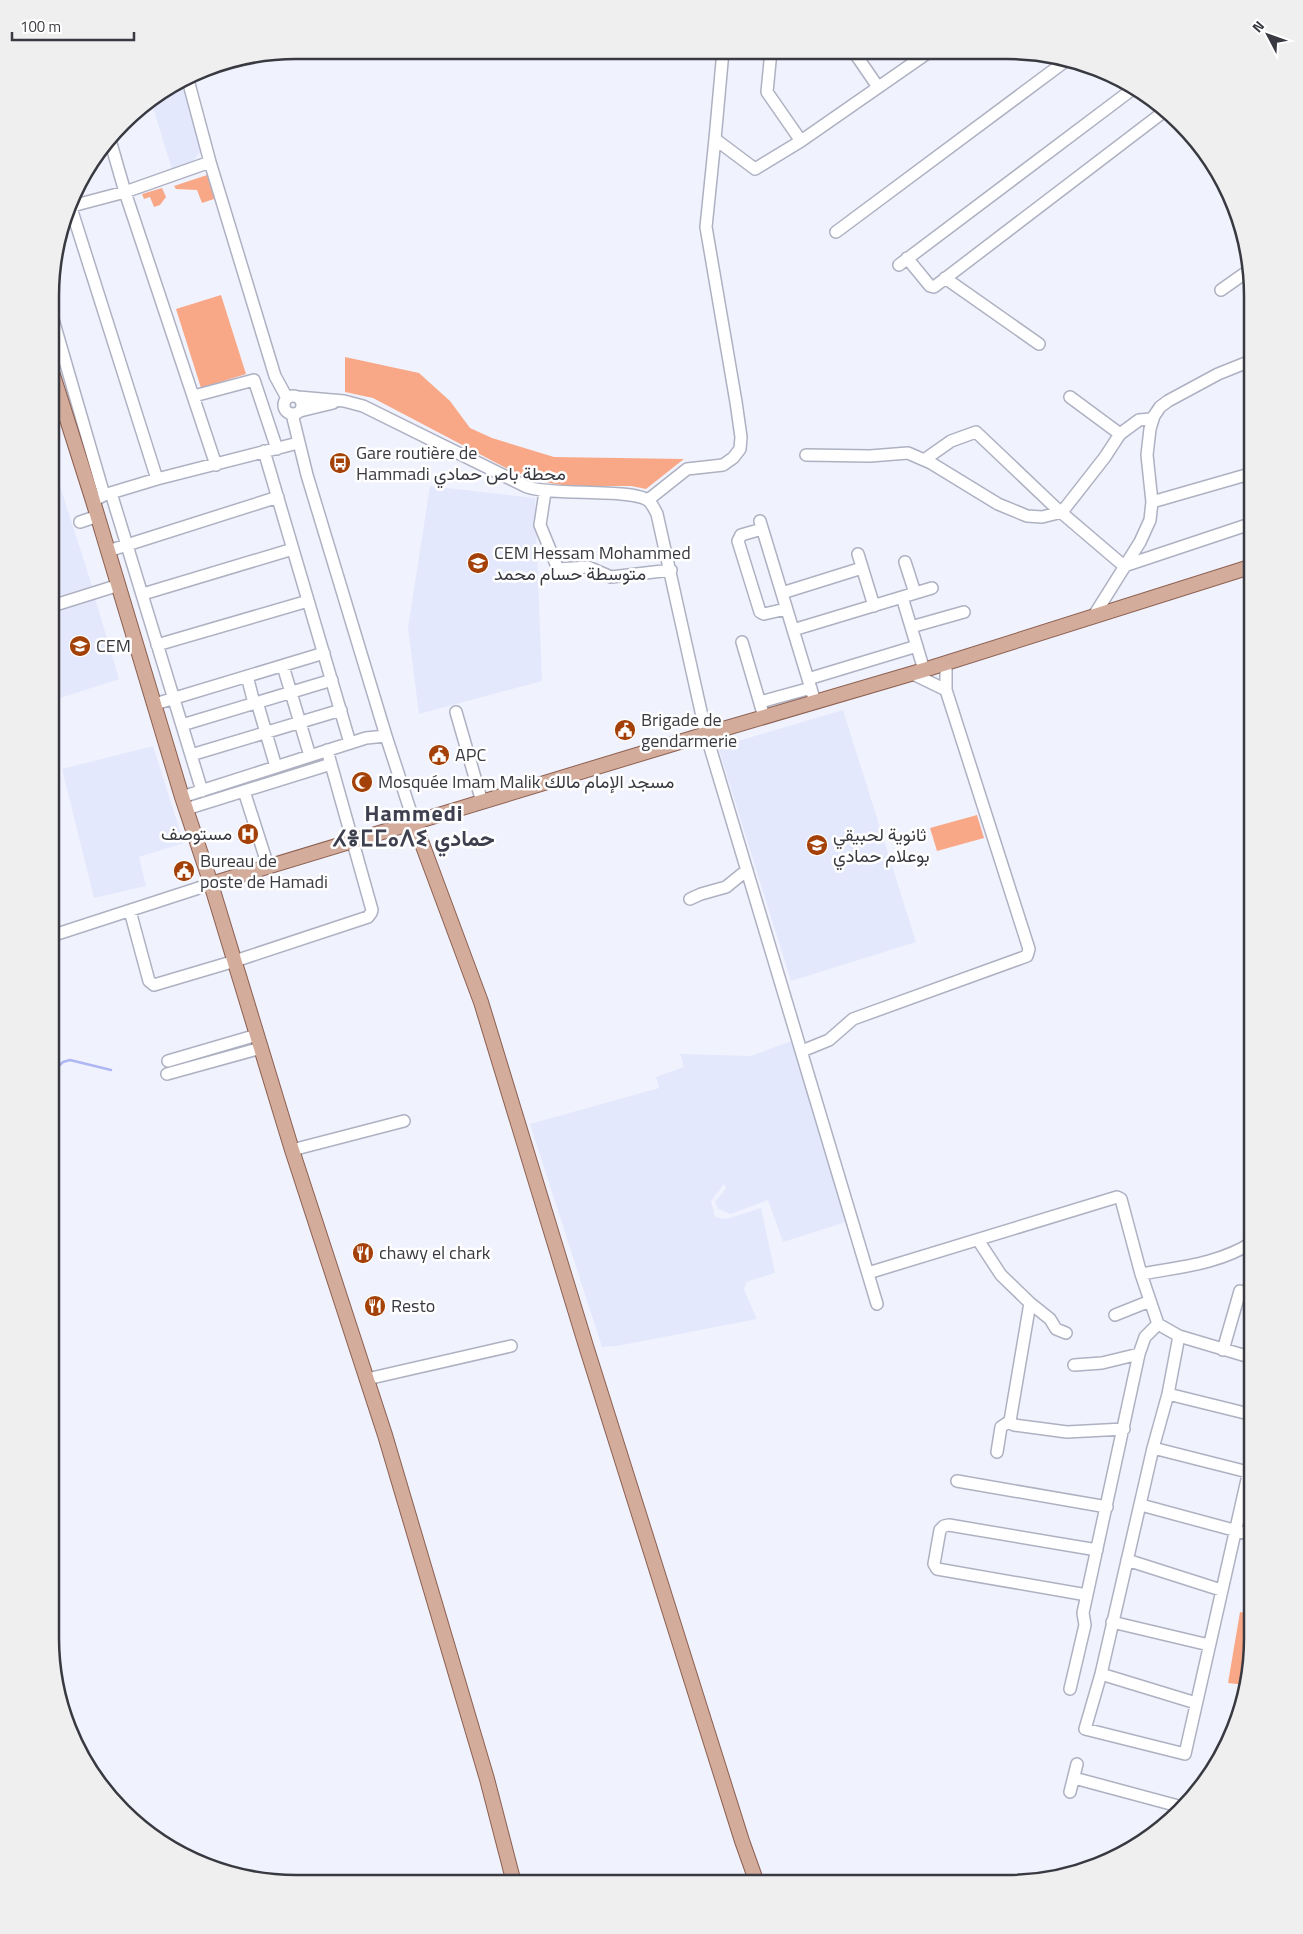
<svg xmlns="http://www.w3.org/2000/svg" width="1303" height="1934" font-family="'Titillium Web',Vazirmatn,'Noto Sans Tifinagh',sans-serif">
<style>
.built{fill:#e4e8fc}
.green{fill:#f9a887}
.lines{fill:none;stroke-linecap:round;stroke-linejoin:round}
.stream{stroke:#aeb7f4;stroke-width:2.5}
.minor-casing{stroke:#aeb1c2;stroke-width:14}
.major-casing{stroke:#8c6051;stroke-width:16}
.minor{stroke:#fff;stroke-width:11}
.major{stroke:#d4ac9b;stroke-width:14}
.labels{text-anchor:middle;stroke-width:5;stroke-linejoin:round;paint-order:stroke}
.poi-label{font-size:18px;fill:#393a41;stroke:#fff;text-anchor:start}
.district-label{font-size:22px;font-weight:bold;letter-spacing:1px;fill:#3e404f;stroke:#fff}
.rim{fill:none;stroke:#393a41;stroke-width:2.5}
</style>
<rect width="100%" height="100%" fill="#f0f2fd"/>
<path class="built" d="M 185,82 L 205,146 L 192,162 L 172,169 L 151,101 Z
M 52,461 L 92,586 L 52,598 Z
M 430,486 L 535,498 L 542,681 L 419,714 L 408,628 Z
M 95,598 L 119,679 L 51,701 L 52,612 Z
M 843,710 L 916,942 L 791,981 L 718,747 Z
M 153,746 L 184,843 L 139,857 L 146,886 L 94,898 L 62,769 Z
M 794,1040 L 849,1221 L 783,1242 L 768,1200 L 731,1214 L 718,1209 L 715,1202 L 726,1188 L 724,1184 L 711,1201 L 715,1217 L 726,1219 L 761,1208 L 775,1273 L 746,1282 L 744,1290 L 757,1319 L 617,1346 L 602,1347 L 530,1124 L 659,1088 L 656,1077 L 684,1067 L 680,1054 L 751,1056 Z"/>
<path class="green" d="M 213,173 L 220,197 L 202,203 L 197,190 L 176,189 L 174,186 Z
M 162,188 L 166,197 L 160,205 L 154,207 L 150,197 L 144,199 L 142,194 Z
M 221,295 L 246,374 L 201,388 L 176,309 Z
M 345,357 L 419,373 L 450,401 L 470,428 L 492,438 L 554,457 L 684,459 L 646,489 L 631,486 L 568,486 L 538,481 L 506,468 L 373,398 L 345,392 Z
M 977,815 L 984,838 L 937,851 L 930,828 Z
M 1240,1612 L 1252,1614 L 1252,1655 L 1246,1685 L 1228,1683 Z"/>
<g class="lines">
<path class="stream" d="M 51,1073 L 63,1062 L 70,1060 L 111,1070"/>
<g class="minor-casing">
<path id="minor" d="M 723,51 L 715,139 L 755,169 L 801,141 L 929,52
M 771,51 L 767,92 L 801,141
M 854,52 L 878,87
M 188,80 L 210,162 L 275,376 L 287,398
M 1152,98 L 1163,112
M 110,140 L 125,192 L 216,465
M 72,206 L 125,192 L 210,162
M 71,208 L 157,479
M 836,232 L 1067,60
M 907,258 L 930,286 L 934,287 L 1166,110
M 899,265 L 1134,88
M 945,278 L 1039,344
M 1221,290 L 1248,271
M 52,316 L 104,495
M284 405a9 9 0 1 1 18 0a9 9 0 1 1-18 0Z
M 194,396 L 254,380 L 277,449
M 298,397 L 344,401 L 363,406 L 527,487 C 553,496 634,488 649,501 C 652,504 655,510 657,514 L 706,734 L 877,1304
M 1070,397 L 1120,434
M 300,411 L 333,403
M 292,414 L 307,475 L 386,736 L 414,822
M 264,451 L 350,743
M 806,455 L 870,456 L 908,453 L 931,463 L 998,504 L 1027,516 L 1042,517 L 1062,512 L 1105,457 L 1120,434 L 1139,420 L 1151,419 L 1154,416
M 924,460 L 951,441 L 976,432 L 1056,508 L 1124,566 L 1253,523
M 545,492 L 540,525 L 558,569 L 588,567 L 611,577 L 671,570
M 111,493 L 202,791
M 648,500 L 687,469 L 723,465 L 733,458 L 740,449 L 741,437 L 736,402 L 706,227 L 715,139
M 93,501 L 104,495 L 157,479 L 298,443
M 1152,502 L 1253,473
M 760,521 L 815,702
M 80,522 L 98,516
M 762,529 L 741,535 L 738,541 L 760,612 L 764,614 L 786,609
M 108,551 L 278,497
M 858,554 L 874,606
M 905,562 L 915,593
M 782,593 L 862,568
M 143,594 L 293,549
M 902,597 L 924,670
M 52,606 L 119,585
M 1093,617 L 1140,542 L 1150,520 L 1152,502 L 1147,455 L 1150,429 L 1154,416 L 1160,407 L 1168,401 L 1218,374 L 1253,360
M 911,627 L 964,612
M 793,630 L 932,588
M 742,642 L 764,717
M 157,645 L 308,601
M 283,666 L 310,756
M 913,674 L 946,690
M 247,676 L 254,703
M 808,679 L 917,646
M 257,702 L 276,767
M 760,702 L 811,688
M 155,704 L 324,653
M 456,712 L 482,802
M 182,725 L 332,680
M 191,755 L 341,710
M 244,791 L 268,866
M 182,797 L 366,738 L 386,736
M 186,809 L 331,764
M 690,899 L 701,894 L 726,887 L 747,870
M 130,911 L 149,981 L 154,985 L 235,961 L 368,917 L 371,913 L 372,910 L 327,750
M 51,936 L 211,884
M 802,1051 L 829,1040 L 853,1019 L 1027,956 L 1029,949 L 946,690 L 946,663
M 168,1061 L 257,1035
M 167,1074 L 261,1048
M 292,1150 L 404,1121
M 978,1240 L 1001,1275 L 1030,1303 L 1050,1319 L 1056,1329 L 1066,1333
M 868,1273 L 1117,1197 L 1121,1199 L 1141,1274 L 1158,1324 L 1179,1336 L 1253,1358
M 1141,1274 C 1180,1267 1219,1264 1253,1242
M 1030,1303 L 1010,1421 L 1014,1425 L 1067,1432 L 1124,1429
M 1115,1315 L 1150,1301
M 1179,1336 L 1168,1394 L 1153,1448 L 1101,1674 L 1085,1729 L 1185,1754 L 1253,1453
M 1223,1350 L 1240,1291
M 1074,1365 L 1102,1363 L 1139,1354
M 367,1379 L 511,1346
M 1168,1394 L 1253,1415
M 1153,1448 L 1248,1472
M 997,1452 L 1001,1427 L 1010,1421
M 957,1481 L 1107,1507
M 1141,1505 L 1252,1535
M 1127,1560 L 1221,1590
M 1087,1595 L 937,1569 L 934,1564 L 940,1530 L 944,1526 L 949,1525 L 1097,1550
M 1112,1622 L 1209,1645
M 1101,1674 L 1196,1703
M 1070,1689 L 1085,1625 L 1083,1613 L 1139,1354 L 1145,1337 L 1158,1324
M 1074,1778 L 1182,1807
M 1070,1792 L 1077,1764"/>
</g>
<g class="major-casing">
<path id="major" d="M 52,372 L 93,501 L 182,797 L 211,884 L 292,1150 L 385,1435 L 487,1779 L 514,1883
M 414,822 L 481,1002 L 586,1346 L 742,1841 L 757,1883
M 211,884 L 706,734 L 924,670 L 1253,566"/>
</g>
<use href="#minor" class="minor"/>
<use href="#major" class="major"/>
</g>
<defs>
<g id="bus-disc" transform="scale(1.125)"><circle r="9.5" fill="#a44108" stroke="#fff"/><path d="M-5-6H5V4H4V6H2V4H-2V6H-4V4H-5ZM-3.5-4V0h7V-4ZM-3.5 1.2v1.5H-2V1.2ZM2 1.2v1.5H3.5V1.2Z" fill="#fff"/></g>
<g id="school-disc" transform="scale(1.125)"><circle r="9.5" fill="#a44108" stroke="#fff"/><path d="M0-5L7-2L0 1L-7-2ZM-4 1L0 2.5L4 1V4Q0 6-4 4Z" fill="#fff"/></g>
<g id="civic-disc" transform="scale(1.125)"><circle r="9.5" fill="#a44108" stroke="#fff"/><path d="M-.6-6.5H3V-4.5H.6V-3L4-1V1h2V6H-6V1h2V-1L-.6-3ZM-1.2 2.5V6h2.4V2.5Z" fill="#fff"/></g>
<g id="mosque-disc" transform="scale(1.125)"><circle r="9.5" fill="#a44108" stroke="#fff"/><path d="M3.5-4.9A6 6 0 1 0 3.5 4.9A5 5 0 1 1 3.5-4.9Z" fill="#fff"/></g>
<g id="hospital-disc" transform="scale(1.125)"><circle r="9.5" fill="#a44108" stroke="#fff"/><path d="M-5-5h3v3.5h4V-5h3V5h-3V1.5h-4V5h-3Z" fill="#fff"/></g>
<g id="restaurant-disc" transform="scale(1.125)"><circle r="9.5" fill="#a44108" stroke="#fff"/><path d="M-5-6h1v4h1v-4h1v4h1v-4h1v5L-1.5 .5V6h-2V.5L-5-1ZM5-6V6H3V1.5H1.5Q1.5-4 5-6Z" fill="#fff"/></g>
</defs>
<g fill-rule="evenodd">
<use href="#bus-disc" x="340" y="463"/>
<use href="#school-disc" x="478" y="563"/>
<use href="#school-disc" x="80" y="646"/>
<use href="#civic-disc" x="625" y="730"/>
<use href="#civic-disc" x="439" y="755"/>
<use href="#mosque-disc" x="362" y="782"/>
<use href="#hospital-disc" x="248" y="834"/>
<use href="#school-disc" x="817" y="845"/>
<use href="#civic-disc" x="184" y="871"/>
<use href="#restaurant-disc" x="363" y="1253"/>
<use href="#restaurant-disc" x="375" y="1306"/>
</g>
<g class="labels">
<g class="poi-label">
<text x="356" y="459">Gare routière de<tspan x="356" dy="21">Hammadi محطة باص حمادي</tspan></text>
<text x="494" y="559">CEM Hessam Mohammed<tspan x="494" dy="21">متوسطة حسام محمد</tspan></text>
<text x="96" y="652">CEM</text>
<text x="641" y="726">Brigade de<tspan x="641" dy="21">gendarmerie</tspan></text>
<text x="455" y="761">APC</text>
<text x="378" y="788">Mosquée Imam Malik مسجد الإمام مالك</text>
<text x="232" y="840" text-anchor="end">مستوصف</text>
<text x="833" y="841">ثانوية لحبيقي<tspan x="833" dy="21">بوعلام حمادي</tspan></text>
<text x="200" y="867">Bureau de<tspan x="200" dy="21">poste de Hamadi</tspan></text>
<text x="379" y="1259">chawy el chark</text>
<text x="391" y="1312">Resto</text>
</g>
<g class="district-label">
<text x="414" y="821">Hammedi<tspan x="414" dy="25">ⵃⴻⵎⵎⴰⴷⵉ حمادي</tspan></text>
</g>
</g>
<path d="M0 0H1303V1934H0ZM296 59H1007A237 237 0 0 1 1244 296V1638A237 237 0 0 1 1007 1875H296A237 237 0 0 1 59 1638V296A237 237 0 0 1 296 59Z" fill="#efeff0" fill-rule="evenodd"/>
<path class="rim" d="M296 59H1007A237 237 0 0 1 1244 296V1638A237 237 0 0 1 1007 1875H296A237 237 0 0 1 59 1638V296A237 237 0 0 1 296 59Z"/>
<g transform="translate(1268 35) rotate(311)" stroke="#ffffff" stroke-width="4" paint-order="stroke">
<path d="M0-4L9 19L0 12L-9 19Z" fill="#393a41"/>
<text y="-8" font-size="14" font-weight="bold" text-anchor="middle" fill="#393a41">N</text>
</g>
<path d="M12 32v8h122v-8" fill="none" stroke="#393a41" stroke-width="2.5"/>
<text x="20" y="32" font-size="15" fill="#393a41" stroke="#ffffff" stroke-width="4" paint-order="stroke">100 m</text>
</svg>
